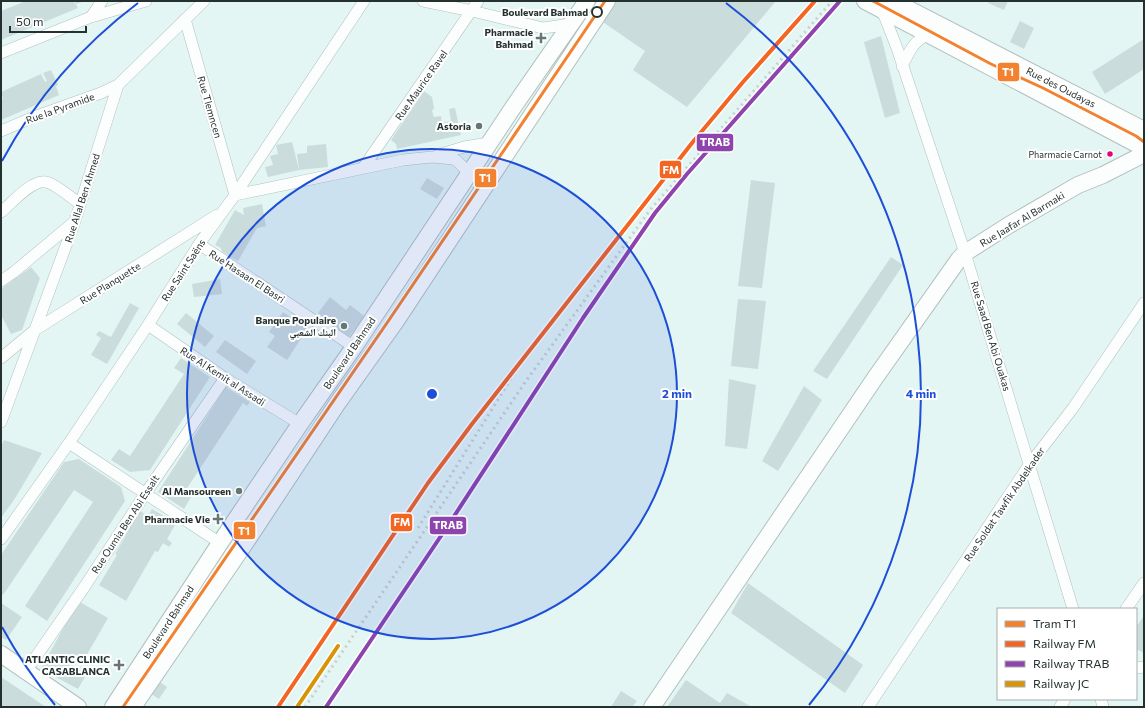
<svg xmlns="http://www.w3.org/2000/svg" width="1145" height="708" font-family="Commissioner,'Noto Naskh Arabic',sans-serif">
<style>
.building{fill:#cbdcdc}
.lines{fill:none;stroke-linecap:round;stroke-linejoin:round}
.street-casing{stroke:#b2c0be;stroke-width:12}
.secondary-casing{stroke:#b2c0be;stroke-width:18}
.street{stroke:#fbfefd;stroke-width:11}
.secondary{stroke:#fbfefd;stroke-width:16}
.rail{stroke:#cacfce;stroke-width:3;stroke-dasharray:2 4;stroke-linecap:butt}
.rail-1-casing{stroke:#fff;stroke-width:7}
.rail-2-casing{stroke:#fff;stroke-width:7}
.rail-3-casing{stroke:#fff;stroke-width:7}
.rail-1{stroke:#f26522;stroke-width:4}
.rail-2{stroke:#8e44ad;stroke-width:4}
.rail-3{stroke:#d79407;stroke-width:4}
.tram-1-casing{stroke:#fff;stroke-width:6}
.tram-1{stroke:#f38230;stroke-width:3}
.ring{fill:none;stroke:#1d4ed8;stroke-width:2}
.stop-dot{fill:#fff;stroke:#24312f;stroke-width:2}
.poi-dot{fill:#677674;stroke:#fff;stroke-width:1.5}
.bus-dot{fill:#e5007d;stroke:#fff;stroke-width:1.5}
.labels{text-anchor:middle;stroke-width:4;stroke-linejoin:round;paint-order:stroke}
.bus-label{font-size:9px;fill:#24312f;stroke:#fff;text-anchor:end}
.stop-label{font-size:10px;font-weight:bold;fill:#24312f;stroke:#fff;text-anchor:end}
.poi-label{font-size:10px;font-weight:bold;fill:#24312f;stroke:#fff;text-anchor:end}
.street-label{font-size:10px;fill:#24312f;stroke:#fff}
.centre{fill:#1d4ed8;stroke:#fff;stroke-width:2}
.ring-label{font-size:12px;text-anchor:middle;font-weight:bold;fill:#1d4ed8;stroke:#fff;stroke-width:4;stroke-linejoin:round;paint-order:stroke}
.line-badge{stroke:#fff;stroke-width:1.5}
.badge-label{font-size:11px;text-anchor:middle;font-weight:bold;fill:#fff}
</style>
<rect width="100%" height="100%" fill="#e4f6f3"/>
<path class="building" d="M 26,1 L 72,1 L 76,4 L 78,8 L 1,40 L 1,11 Z
M 75,1 L 85,1 L 76,4 Z
M 608,1 L 776,1 L 687,107 L 633,70 L 645,51 L 597,18 Z
M 989,1 L 1008,1 L 1004,10 L 988,3 Z
M 1020,21 L 1034,28 L 1024,49 L 1010,42 Z
M 881,36 L 900,113 L 885,118 L 864,42 Z
M 1144,39 L 1144,69 L 1105,94 L 1092,72 Z
M 51,70 L 58,85 L 56,86 L 59,95 L 1,120 L 1,100 L 3,99 L 1,92 L 41,74 L 45,82 L 47,81 L 43,73 Z
M 424,91 L 432,97 L 434,108 L 432,111 L 434,117 L 441,116 L 442,123 L 451,121 L 449,109 L 455,108 L 461,135 L 397,149 L 396,144 L 391,140 Z
M 292,142 L 299,170 L 268,177 L 265,167 L 273,165 L 270,156 L 278,154 L 276,145 Z
M 326,144 L 328,167 L 299,170 L 297,154 L 307,153 L 307,146 Z
M 427,178 L 444,188 L 437,199 L 420,189 Z
M 751,180 L 775,183 L 762,288 L 738,286 Z
M 262,204 L 266,226 L 257,228 L 238,261 L 222,252 L 221,248 L 215,245 L 235,210 L 244,215 L 243,208 Z
M 891,257 L 903,265 L 827,379 L 813,371 Z
M 31,267 L 40,278 L 22,330 L 11,334 L 1,315 L 1,289 Z
M 220,279 L 222,294 L 194,297 L 192,284 Z
M 330,297 L 346,310 L 350,305 L 364,316 L 349,337 L 318,313 Z
M 738,299 L 766,301 L 758,369 L 731,366 Z
M 130,303 L 139,308 L 107,364 L 91,355 L 101,338 L 96,335 L 99,331 L 111,337 Z
M 283,312 L 308,328 L 287,360 L 267,347 L 275,336 L 269,332 Z
M 186,313 L 214,336 L 205,347 L 177,324 Z
M 225,340 L 256,361 L 247,374 L 216,352 Z
M 181,358 L 210,377 L 150,470 L 130,472 L 111,460 L 119,449 L 130,456 L 184,374 L 174,368 Z
M 729,379 L 756,385 L 747,449 L 725,446 Z
M 804,386 L 822,400 L 778,471 L 762,461 Z
M 226,387 L 250,402 L 247,406 L 243,403 L 184,493 L 191,497 L 184,509 L 158,492 Z
M 4,440 L 42,453 L 14,500 L 1,518 L 1,447 Z
M 79,459 L 121,487 L 125,501 L 47,621 L 25,606 L 93,502 L 74,490 L 3,595 L 1,594 L 1,555 L 64,462 Z
M 152,509 L 176,523 L 167,539 L 172,543 L 169,547 L 163,543 L 158,552 L 155,551 L 126,601 L 99,585 L 117,555 L 115,554 L 140,511 L 148,516 Z
M 748,583 L 863,665 L 845,693 L 731,613 Z
M 78,601 L 108,618 L 81,665 L 72,660 L 69,665 L 86,675 L 78,689 L 41,669 Z
M 1,603 L 22,617 L 6,640 L 1,637 Z
M 1144,616 L 1144,653 L 1136,649 L 1136,627 Z
M 1,677 L 46,707 L 1,707 Z
M 154,678 L 167,687 L 159,699 L 150,693 L 142,705 L 146,707 L 136,707 Z
M 686,680 L 720,703 L 727,693 L 752,707 L 667,707 Z
M 621,691 L 637,701 L 632,707 L 611,707 Z"/>
<g class="lines">
<g class="street-casing">
<path id="street" d="M 423,1 L 472,11 L 543,28 L 571,24
M 882,10 L 897,48 L 965,253 L 1073,609
M 91,17 L 102,1
M 185,19 L 235,195
M 1,53 L 91,17 L 146,1
M 902,66 C 910,51 913,41 929,34
M 1,131 L 34,117 L 101,93 L 118,85
M 438,155 L 464,147 L 489,143
M 363,168 L 478,1
M 235,195 L 403,160 L 432,157 L 453,159 L 457,161 L 469,173
M 1,212 C 11,204 32,179 46,182 C 54,183 73,199 80,204
M 199,244 L 354,347
M 1,281 L 14,272 L 74,222
M 148,325 L 225,378 L 300,424
M 1,358 L 35,330 L 217,215
M 1,422 L 75,221 L 118,85 L 204,1
M 69,443 L 220,543
M 1,539 L 69,443 L 148,325 L 199,244 L 235,195 L 364,1
M 1126,609 L 1144,583
M 1136,668 L 1144,667
M 26,671 L 85,586 L 145,494 L 225,378
M 1101,699 L 1103,707
M 868,707 L 1029,465 L 1073,408 L 1144,303
M 1060,707 L 1065,699"/>
</g>
<g class="secondary-casing">
<path id="secondary" d="M 865,1 L 1144,148
M 893,1 L 1144,130
M 1,654 L 78,707
M 113,707 L 220,543 L 300,424 L 354,347 L 514,106 L 587,1
M 133,707 L 246,542 L 337,404 L 396,321 L 607,1
M 652,707 L 875,378 L 959,259 L 965,253 L 1009,225 L 1078,185 L 1103,175 L 1144,154"/>
</g>
<use href="#street" class="street"/>
<use href="#secondary" class="secondary"/>
<path class="rail" d="M 418,528 L 522,361
M 305,707 L 526,381 L 650,210 L 832,1"/>
<g class="rail-1-casing">
<path id="rail-1" d="M 278,707 L 428,483 L 472,424 L 692,143 L 743,82 L 815,1"/>
</g>
<g class="rail-2-casing">
<path id="rail-2" d="M 326,707 L 449,524 L 583,318 L 655,213 L 687,174 L 840,1"/>
</g>
<g class="rail-3-casing">
<path id="rail-3" d="M 297,707 L 338,646"/>
</g>
<use href="#rail-1" class="rail-1"/>
<use href="#rail-2" class="rail-2"/>
<use href="#rail-3" class="rail-3"/>
<g class="tram-1-casing">
<path id="tram-1" d="M 873,1 L 991,64 L 1043,88 L 1136,136 L 1144,142
M 123,707 L 389,320 L 605,1"/>
</g>
<use href="#tram-1" class="tram-1"/>
</g>
<circle cx="432" cy="394" r="245" fill="#1d4ed8" fill-opacity=".12"/>
<g class="ring">
<circle cx="432" cy="394" r="245"/>
<path d="M55 705A489 489 0 0 1 2 627M2 161A489 489 0 0 1 138 3M726 3A489 489 0 0 1 809 705"/>
</g>
<circle class="stop-dot" cx="597" cy="12" r="5"/>
<g class="poi-dot">
<path d="M539 32h4v4h4v4h-4v4h-4v-4h-4v-4h4z"/>
<circle cx="479" cy="126" r="4"/>
<circle cx="344" cy="326" r="4"/>
<circle cx="239" cy="491" r="4"/>
<path d="M216 513h4v4h4v4h-4v4h-4v-4h-4v-4h4z"/>
<path d="M117 659h4v4h4v4h-4v4h-4v-4h-4v-4h4z"/>
</g>
<circle class="bus-dot" cx="1110" cy="154" r="3.5"/>
<g class="labels">
<g class="bus-label">
<text x="1102" y="158">Pharmacie Carnot</text>
</g>
<g class="stop-label">
<text x="588" y="16">Boulevard Bahmad</text>
</g>
<g class="poi-label">
<text x="533" y="36">Pharmacie<tspan x="533" dy="12">Bahmad</tspan></text>
<text x="471" y="130">Astoria</text>
<text x="336" y="324">Banque Populaire<tspan x="336" dy="12">البنك الشعبي</tspan></text>
<text x="231" y="495">Al Mansoureen</text>
<text x="210" y="523">Pharmacie Vie</text>
<text x="110" y="663">ATLANTIC CLINIC<tspan x="110" dy="12">CASABLANCA</tspan></text>
</g>
<g class="street-label">
<text transform="translate(421 85) rotate(-55)" y="4">Rue Maurice Ravel</text>
<text transform="translate(1061 87) rotate(27)" y="4">Rue des Oudayas</text>
<text transform="translate(210 107) rotate(74)" y="4">Rue Tlemncen</text>
<text transform="translate(60 108) rotate(-20)" y="4">Rue la Pyramide</text>
<text transform="translate(82 198) rotate(-72)" y="4">Rue Allal Ben Ahmed</text>
<text transform="translate(1022 219) rotate(-31)" y="4">Rue Jaafar Al Barmaki</text>
<text transform="translate(183 270) rotate(-57)" y="4">Rue Saint Saëns</text>
<text transform="translate(247 276) rotate(33)" y="4">Rue Hasaan El Basri</text>
<text transform="translate(110 283) rotate(-32)" y="4">Rue Planquette</text>
<text transform="translate(991 336) rotate(73)" y="4">Rue Saad Ben Abi Ouakas</text>
<text transform="translate(349 353) rotate(-56)" y="4">Boulevard Bahmad</text>
<text transform="translate(223 376) rotate(33)" y="4">Rue Al Kemit al Assadi</text>
<text transform="translate(1004 504) rotate(-56)" y="4">Rue Soldat Tawfik Abdelkader</text>
<text transform="translate(125 524) rotate(-57)" y="4">Rue Oumia Ben Abi Essalt</text>
<text transform="translate(168 622) rotate(-57)" y="4">Boulevard Bahmad</text>
</g>
</g>
<circle cx="432" cy="394" r="6" class="centre"/>
<g class="ring-label">
<text x="677" y="398">2 min</text>
<text x="921" y="398">4 min</text>
</g>
<g class="line-badge">
<rect x="997" y="62" width="23" height="20" rx="4" fill="#f38230"/>
<rect x="696" y="133" width="38" height="19" rx="4" fill="#8e44ad"/>
<rect x="659" y="160" width="23" height="19" rx="4" fill="#f26522"/>
<rect x="474" y="168" width="23" height="20" rx="4" fill="#f38230"/>
<rect x="390" y="513" width="23" height="19" rx="4" fill="#f26522"/>
<rect x="429" y="516" width="38" height="19" rx="4" fill="#8e44ad"/>
<rect x="233" y="521" width="23" height="19" rx="4" fill="#f38230"/>
</g>
<g class="badge-label">
<text x="1008" y="76">T1</text>
<text x="715" y="146">TRAB</text>
<text x="671" y="174">FM</text>
<text x="485" y="182">T1</text>
<text x="402" y="526">FM</text>
<text x="448" y="529">TRAB</text>
<text x="244" y="535">T1</text>
</g>
<rect width="1145" height="708" fill="none" stroke="#24312f" stroke-width="4"/>
<rect x="997" y="608" width="140" height="92" fill="#ffffff" stroke="#a7adac"/>
<rect x="1005" y="621" width="20" height="6" fill="#f38230" stroke="#a7adac"/>
<text x="1033" y="628" font-size="12" fill="#24312f">Tram T1</text>
<rect x="1005" y="641" width="20" height="6" fill="#f26522" stroke="#a7adac"/>
<text x="1033" y="648" font-size="12" fill="#24312f">Railway FM</text>
<rect x="1005" y="661" width="20" height="6" fill="#8e44ad" stroke="#a7adac"/>
<text x="1033" y="668" font-size="12" fill="#24312f">Railway TRAB</text>
<rect x="1005" y="681" width="20" height="6" fill="#d79407" stroke="#a7adac"/>
<text x="1033" y="688" font-size="12" fill="#24312f">Railway JC</text>
<path d="M10 26v6h76v-6" fill="none" stroke="#24312f" stroke-width="2"/>
<text x="16" y="26" font-size="12" fill="#24312f" stroke="#ffffff" stroke-width="3" paint-order="stroke">50 m</text>
</svg>
